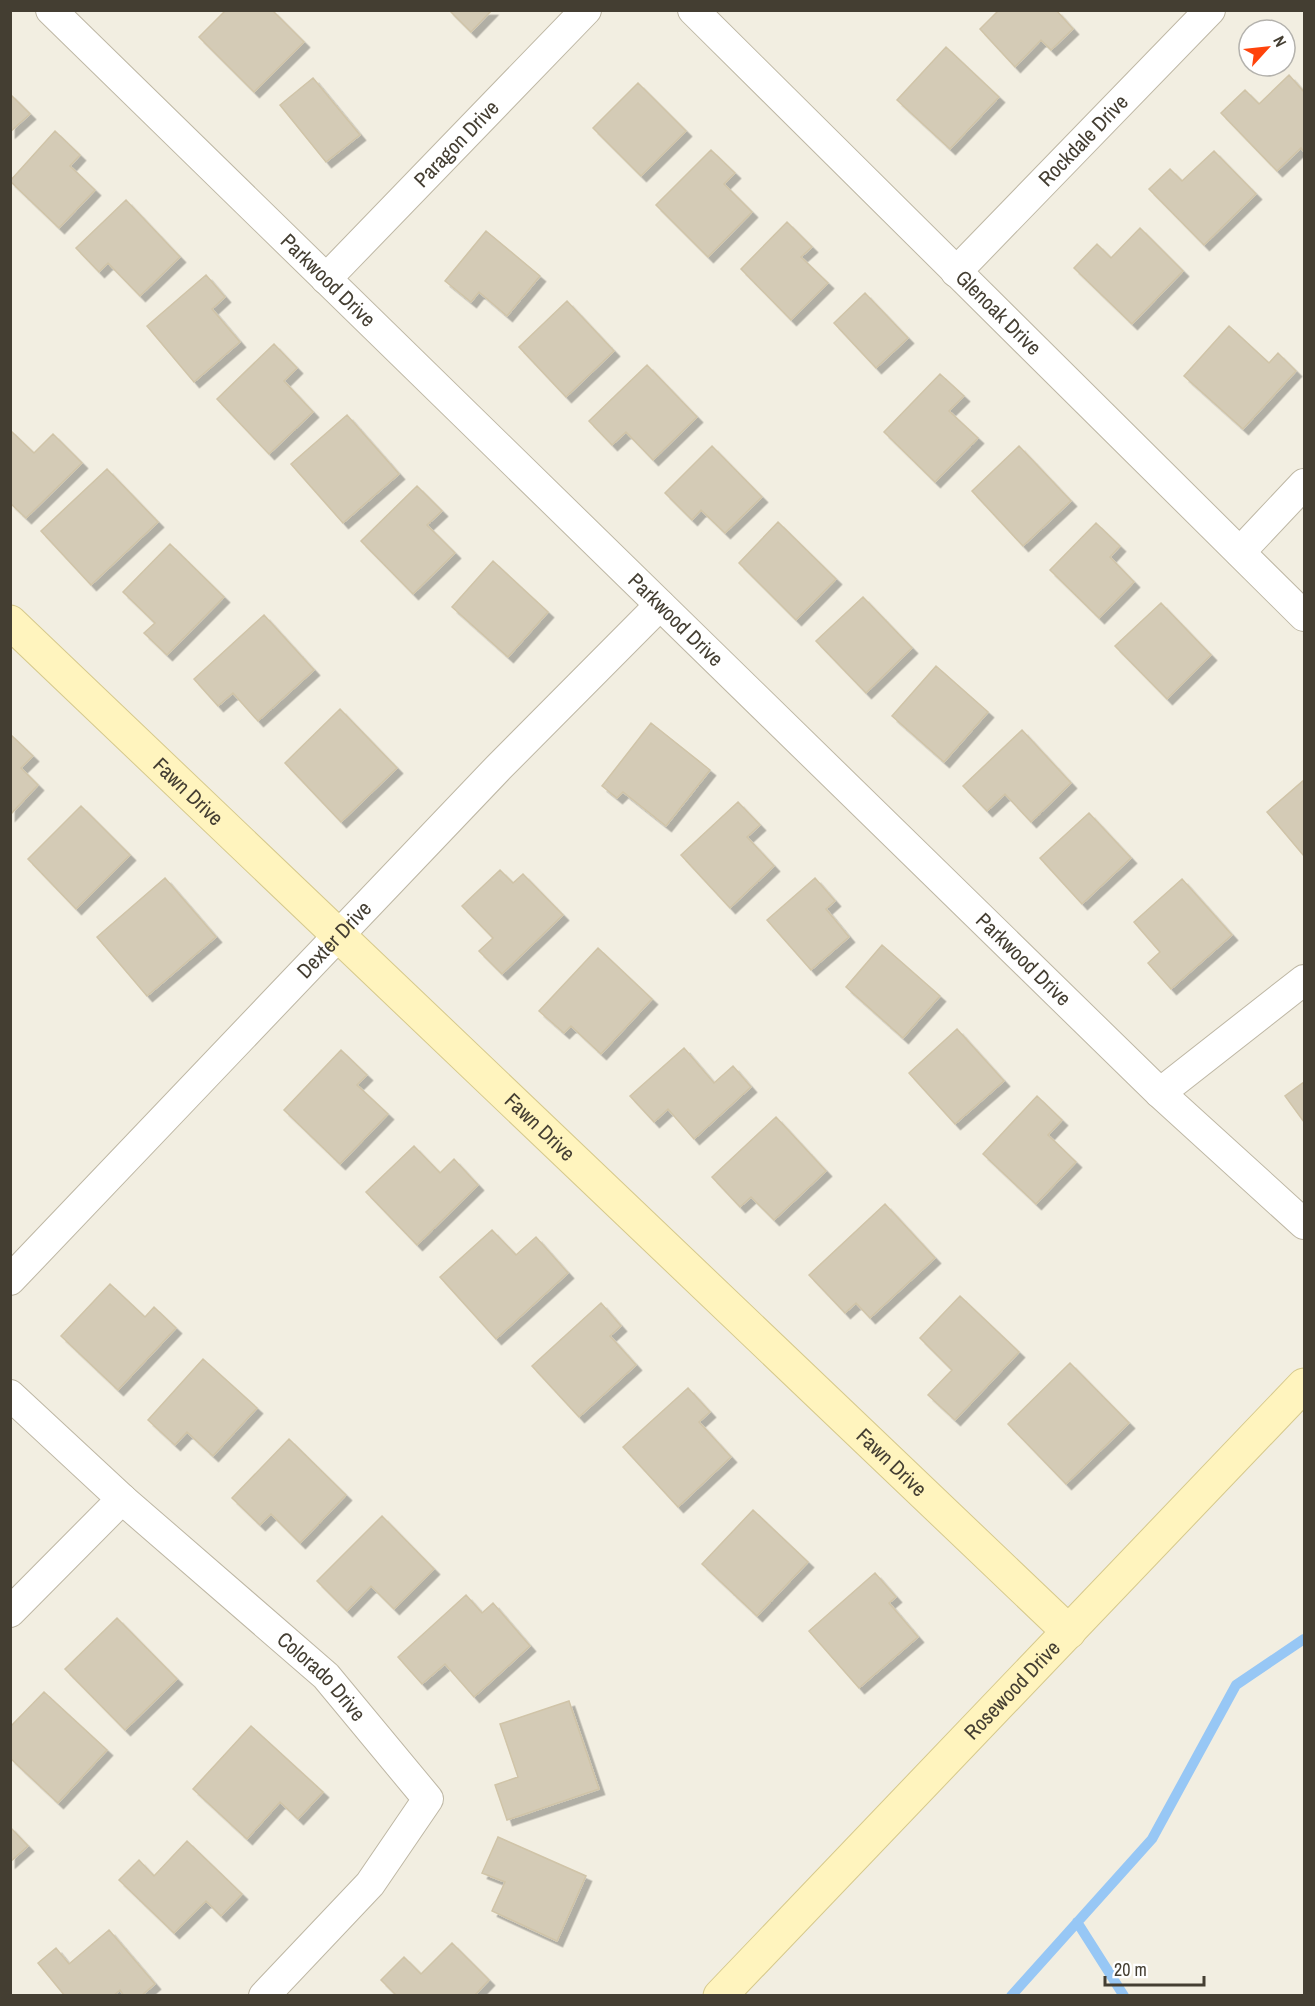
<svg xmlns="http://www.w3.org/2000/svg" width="1315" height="2006" font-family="'Archivo Narrow',sans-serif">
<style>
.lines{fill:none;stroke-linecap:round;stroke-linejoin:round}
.stream{stroke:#97c7f5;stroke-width:10}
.building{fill:#d4cbb6;stroke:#d0c4a8;stroke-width:1.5;filter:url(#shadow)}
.street-casing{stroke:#beb7a4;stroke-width:32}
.secondary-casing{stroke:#d6c98c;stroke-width:35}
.street{stroke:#fff;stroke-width:30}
.secondary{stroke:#fff4be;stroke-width:33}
.labels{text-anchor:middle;stroke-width:4.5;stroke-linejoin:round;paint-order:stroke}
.street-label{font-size:21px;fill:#443e32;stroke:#fff}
</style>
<defs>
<filter id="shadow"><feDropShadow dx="5.5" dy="5.5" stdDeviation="0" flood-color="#0004"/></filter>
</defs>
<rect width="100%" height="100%" fill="#f2eee1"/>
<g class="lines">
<path class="stream" d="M 1077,1922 L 1124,1996
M 1011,1996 L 1152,1839 L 1236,1685 L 1304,1639"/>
</g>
<path class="building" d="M 226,10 L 272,10 L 304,42 L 254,92 L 199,37 Z
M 449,10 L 492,10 L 471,32 Z
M 999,10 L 1056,10 L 1073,29 L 1051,50 L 1041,40 L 1015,67 L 980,29 Z
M 946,47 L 999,97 L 950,149 L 897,100 Z
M 1289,75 L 1304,92 L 1304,152 L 1301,148 L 1277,171 L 1221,113 L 1245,90 L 1259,104 Z
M 313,78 L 360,135 L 326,162 L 280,105 Z
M 638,83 L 686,131 L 641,176 L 593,128 Z
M 10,94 L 30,114 L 10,132 Z
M 55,131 L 80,155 L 70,166 L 95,190 L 59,228 L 10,181 Z
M 711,150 L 735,173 L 724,184 L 752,212 L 708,257 L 656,205 Z
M 1214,151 L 1256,194 L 1204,245 L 1149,189 L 1170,169 L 1182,181 Z
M 126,200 L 180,257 L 140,296 L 108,263 L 99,272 L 76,248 Z
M 787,222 L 812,247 L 801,257 L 828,283 L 791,320 L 741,269 Z
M 1140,228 L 1183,271 L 1132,324 L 1074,268 L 1097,244 L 1111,258 Z
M 486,231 L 540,276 L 507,316 L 479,292 L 471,302 L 445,281 Z
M 206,275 L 225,297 L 212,309 L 240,342 L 194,382 L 147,326 Z
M 865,293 L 908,338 L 876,368 L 834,323 Z
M 567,301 L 614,351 L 566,397 L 519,347 Z
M 1229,326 L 1269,363 L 1278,353 L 1296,371 L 1243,429 L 1184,376 Z
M 274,344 L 297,368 L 284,381 L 313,412 L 269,454 L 217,399 Z
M 647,365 L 697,417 L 653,460 L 626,432 L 612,445 L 589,421 Z
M 940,374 L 964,396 L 949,411 L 978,438 L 935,482 L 884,432 Z
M 347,415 L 399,474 L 343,523 L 291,464 Z
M 10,430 L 34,453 L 53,434 L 82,463 L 26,518 L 10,503 Z
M 712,446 L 762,497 L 725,533 L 701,510 L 692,520 L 665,493 Z
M 1019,446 L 1071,501 L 1023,546 L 972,491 Z
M 107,469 L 158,522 L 91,585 L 41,531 Z
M 417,486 L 442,511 L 427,525 L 455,553 L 413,594 L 361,541 Z
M 778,522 L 836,579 L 796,620 L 739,563 Z
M 1096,523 L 1120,546 L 1110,557 L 1134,582 L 1099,618 L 1050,570 Z
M 170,544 L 224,597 L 167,655 L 144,633 L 155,623 L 123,592 Z
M 493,561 L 548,612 L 508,657 L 452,607 Z
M 863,597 L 912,648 L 866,693 L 816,641 Z
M 1161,603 L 1211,655 L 1167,699 L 1115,646 Z
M 264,615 L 314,670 L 258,721 L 233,693 L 218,706 L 194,679 Z
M 936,666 L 988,712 L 944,762 L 892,716 Z
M 340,709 L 397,768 L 341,822 L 285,763 Z
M 651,723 L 710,770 L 666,826 L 623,792 L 617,798 L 602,786 Z
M 1022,730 L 1071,783 L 1031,822 L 1005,794 L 987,811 L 963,786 Z
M 10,734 L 33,756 L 21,768 L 38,785 L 10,815 Z
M 1304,780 L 1304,856 L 1267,812 Z
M 738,802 L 760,825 L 747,837 L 774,866 L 730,908 L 681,855 Z
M 81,806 L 130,855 L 76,909 L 28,859 Z
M 1089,813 L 1131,858 L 1082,904 L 1040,858 Z
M 500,870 L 513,883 L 523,874 L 563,915 L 502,974 L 479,951 L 493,938 L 462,906 Z
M 165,878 L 216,937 L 147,996 L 97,937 Z
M 815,878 L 835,901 L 826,909 L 849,937 L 811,970 L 767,920 Z
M 1182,879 L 1232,935 L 1171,989 L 1148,963 L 1160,952 L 1134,922 Z
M 882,945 L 940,996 L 903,1038 L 846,987 Z
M 598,948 L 652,999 L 601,1054 L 571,1026 L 564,1033 L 539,1011 Z
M 957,1029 L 1004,1081 L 955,1124 L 909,1073 Z
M 684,1048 L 714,1083 L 733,1066 L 751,1087 L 694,1139 L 668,1109 L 654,1122 L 630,1096 Z
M 341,1050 L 367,1075 L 357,1085 L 388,1114 L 340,1164 L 284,1110 Z
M 1304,1082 L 1304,1122 L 1285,1096 Z
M 1037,1096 L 1062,1120 L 1048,1135 L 1076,1162 L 1036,1204 L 983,1154 Z
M 776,1117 L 826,1171 L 774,1220 L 751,1197 L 740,1207 L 712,1177 Z
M 414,1146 L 440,1173 L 454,1159 L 478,1185 L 417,1245 L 366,1192 Z
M 885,1204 L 935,1258 L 870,1318 L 856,1303 L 845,1313 L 809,1275 Z
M 492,1230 L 516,1255 L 536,1237 L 568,1273 L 496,1339 L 440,1277 Z
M 110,1284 L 145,1317 L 154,1307 L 176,1328 L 118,1390 L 61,1336 Z
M 960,1296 L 1019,1352 L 955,1420 L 928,1395 L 952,1370 L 920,1338 Z
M 601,1303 L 621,1326 L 610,1336 L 636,1365 L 579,1417 L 532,1366 Z
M 203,1359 L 257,1408 L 213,1456 L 187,1432 L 175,1445 L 148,1420 Z
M 1070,1363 L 1129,1423 L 1066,1484 L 1008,1424 Z
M 688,1388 L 710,1412 L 699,1422 L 731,1457 L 678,1507 L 623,1447 Z
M 289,1439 L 346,1495 L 300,1543 L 271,1514 L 260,1525 L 232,1498 Z
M 753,1510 L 808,1562 L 757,1616 L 702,1564 Z
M 382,1516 L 434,1569 L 394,1609 L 371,1586 L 347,1611 L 317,1581 Z
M 875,1573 L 896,1597 L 889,1603 L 918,1637 L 859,1688 L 809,1631 Z
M 466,1595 L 482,1613 L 493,1603 L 530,1646 L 474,1697 L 445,1664 L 422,1684 L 398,1657 Z
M 117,1618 L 177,1679 L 125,1730 L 65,1669 Z
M 44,1692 L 107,1750 L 58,1803 L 10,1758 L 10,1727 Z
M 569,1701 L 599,1789 L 507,1820 L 495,1785 L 518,1777 L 500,1724 Z
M 251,1726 L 323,1792 L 298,1819 L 280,1802 L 247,1839 L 193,1789 Z
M 10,1827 L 28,1846 L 10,1862 Z
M 498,1837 L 586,1876 L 557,1941 L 492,1911 L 505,1882 L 482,1873 Z
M 187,1841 L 242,1894 L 221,1916 L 206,1901 L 174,1933 L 119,1880 L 139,1860 L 154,1876 Z
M 109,1930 L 155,1984 L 141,1996 L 124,1996 L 120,1990 L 113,1996 L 65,1996 L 38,1963 L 56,1948 L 69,1964 Z
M 452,1943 L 489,1980 L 474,1996 L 397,1996 L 381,1980 L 404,1957 L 421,1974 Z"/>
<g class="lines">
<g class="street-casing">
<g id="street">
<path id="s1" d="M 51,10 L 1160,1093 L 1304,1224"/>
<path id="s2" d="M 693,10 L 1304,616"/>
<path id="s3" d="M 956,272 L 1210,10"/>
<path id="s4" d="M 326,279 L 586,10"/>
<path d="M 1240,552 L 1304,484"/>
<path d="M 1160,1093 L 1304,980"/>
<path id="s5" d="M 10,1280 L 499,767 L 660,605"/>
<path id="s6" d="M 10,1395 L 122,1499 L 326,1676 L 428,1799 L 370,1884 L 264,1996"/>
<path d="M 10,1612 L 122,1499"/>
</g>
</g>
<g class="secondary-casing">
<g id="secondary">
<path id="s7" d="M 10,622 L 1069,1632"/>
<path id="s8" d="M 720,1996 L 1304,1385"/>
</g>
</g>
<use href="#street" class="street"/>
<use href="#secondary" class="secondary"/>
</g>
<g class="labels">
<g class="street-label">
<text dy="7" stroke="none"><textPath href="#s3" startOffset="183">Rockdale Drive</textPath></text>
<text dy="7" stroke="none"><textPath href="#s4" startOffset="188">Paragon Drive</textPath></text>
<text dy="7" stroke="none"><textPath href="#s1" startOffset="387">Parkwood Drive</textPath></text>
<text dy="7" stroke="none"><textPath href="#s2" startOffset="430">Glenoak Drive</textPath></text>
<text dy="7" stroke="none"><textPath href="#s1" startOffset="873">Parkwood Drive</textPath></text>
<text dy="7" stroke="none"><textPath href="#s7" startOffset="246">Fawn Drive</textPath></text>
<text dy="7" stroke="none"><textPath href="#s5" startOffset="470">Dexter Drive</textPath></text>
<text dy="7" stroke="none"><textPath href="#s1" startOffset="1359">Parkwood Drive</textPath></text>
<text dy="7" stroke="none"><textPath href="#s7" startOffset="732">Fawn Drive</textPath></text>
<text dy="7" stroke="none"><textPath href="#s7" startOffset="1218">Fawn Drive</textPath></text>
<text dy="7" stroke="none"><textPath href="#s6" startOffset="420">Colorado Drive</textPath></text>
<text dy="7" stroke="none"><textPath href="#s8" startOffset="423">Rosewood Drive</textPath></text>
</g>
</g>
<rect width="1315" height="2006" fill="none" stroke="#443e32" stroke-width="24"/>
<g transform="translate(1267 48) rotate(63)"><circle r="28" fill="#ffffff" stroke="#b4b2ad" stroke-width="1.5"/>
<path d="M0-4.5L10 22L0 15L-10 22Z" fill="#ff430b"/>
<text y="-9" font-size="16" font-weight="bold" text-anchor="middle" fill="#443e32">N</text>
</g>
<path d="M1105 1976v9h99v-9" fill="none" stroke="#443e32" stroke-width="3"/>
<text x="1114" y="1976" font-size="18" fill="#443e32" stroke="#ffffff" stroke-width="4.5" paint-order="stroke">20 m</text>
</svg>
